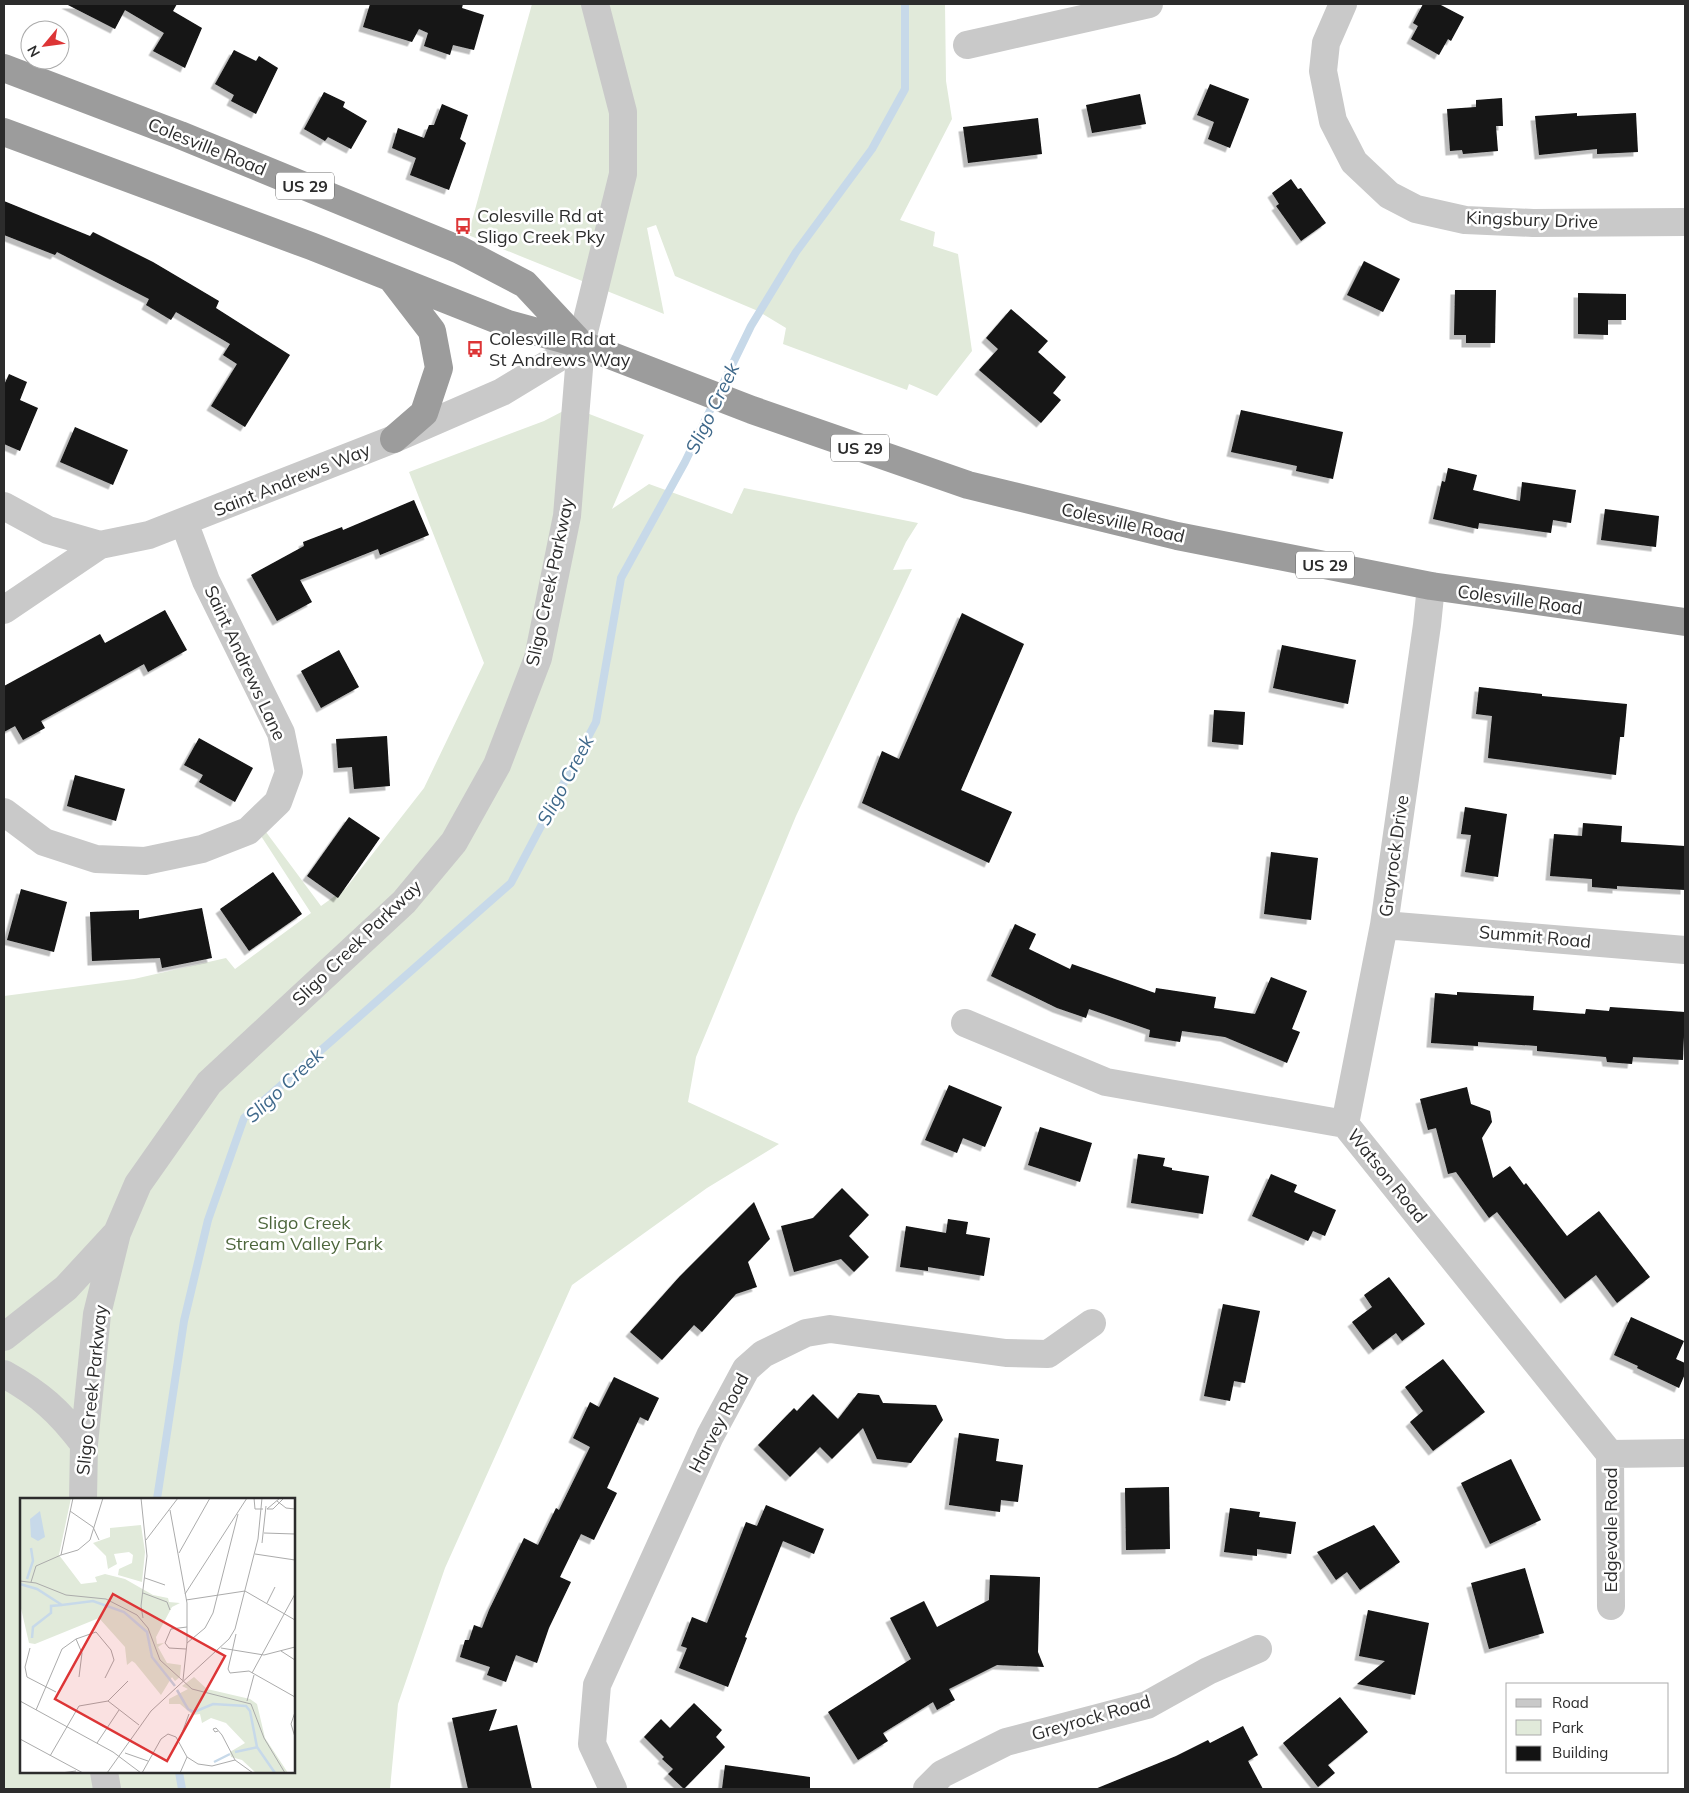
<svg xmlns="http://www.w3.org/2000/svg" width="1689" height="1793" font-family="Mulish,sans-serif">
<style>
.green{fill:#e1eada;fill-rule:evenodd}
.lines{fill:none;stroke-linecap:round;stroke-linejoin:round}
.stream{stroke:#c7d9e9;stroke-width:8}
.building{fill:#131313;filter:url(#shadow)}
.minor{stroke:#c9c9c9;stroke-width:28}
.tertiary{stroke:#c9c9c9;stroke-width:28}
.trunk{stroke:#9c9c9c;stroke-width:28}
.labels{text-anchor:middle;stroke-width:5;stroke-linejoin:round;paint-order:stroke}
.shield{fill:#fff;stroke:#6b6b6b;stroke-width:1}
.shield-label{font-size:16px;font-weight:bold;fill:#2c2c2c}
.street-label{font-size:18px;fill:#2c2c2c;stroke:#fff}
.poi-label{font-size:18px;fill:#2c2c2c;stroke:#fff;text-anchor:start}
.park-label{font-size:18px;fill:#4d663c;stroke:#fff}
.water-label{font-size:19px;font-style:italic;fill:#3e688a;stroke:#fff}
.inset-river{fill:none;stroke:#c7d9e9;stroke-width:2.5}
.inset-road{fill:none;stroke:#ababab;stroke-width:1}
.view{fill:#dd3536;fill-opacity:0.15;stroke:#dd3536;stroke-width:2.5}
.inset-edge{fill:none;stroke:#2c2c2c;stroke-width:2.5}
</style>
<defs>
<filter id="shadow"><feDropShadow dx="-4.5" dy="4.5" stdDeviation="0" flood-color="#0004"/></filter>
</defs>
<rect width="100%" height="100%" fill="#fff"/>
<path class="green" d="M 532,4 L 945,4 L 946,81 L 952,119 L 900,220 L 935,232 L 933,246 L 958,254 L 972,351 L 937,396 L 909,384 L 907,390 L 783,344 L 786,328 L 758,311 L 675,276 L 656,225 L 647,228 L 664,314 L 468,235 Z
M 571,407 L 644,435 L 612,509 L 649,484 L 732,514 L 744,488 L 918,523 L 906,542 L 893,570 L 912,569 L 796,816 L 696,1057 L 688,1102 L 779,1144 L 707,1188 L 572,1285 L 445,1568 L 398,1704 L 390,1789 L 4,1789 L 4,996 L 134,979 L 226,958 L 235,969 L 311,913 L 261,836 L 266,832 L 321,906 L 346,888 L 424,788 L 484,663 L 409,472 L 544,421 ZM 21,1499 L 294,1499 L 294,1772 L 21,1772 Z"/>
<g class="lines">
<path class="stream" d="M 157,1499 L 184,1321 L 208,1220 L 244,1118 L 511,883 L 596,722 L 621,578 L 685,462 L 751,326 L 796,252 L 872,149 L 905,89 L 905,4
M 179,1772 L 182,1789"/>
</g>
<path class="building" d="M 66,4 L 177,4 L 173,11 L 202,28 L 185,68 L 153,51 L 164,33 L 125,10 L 115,29 Z
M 370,4 L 463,4 L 462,8 L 484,15 L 474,50 L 453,45 L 450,55 L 424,46 L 428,33 L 419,29 L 412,42 L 363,27 Z
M 1423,4 L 1439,4 L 1464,17 L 1451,41 L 1448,39 L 1439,55 L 1411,39 L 1418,26 L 1413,23 Z
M 234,50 L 256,61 L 259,56 L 278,68 L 256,114 L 231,101 L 234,95 L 215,84 Z
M 1210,84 L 1249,99 L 1230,148 L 1208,139 L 1214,122 L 1197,115 Z
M 324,92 L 345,102 L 343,107 L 367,121 L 351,149 L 328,137 L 325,141 L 304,129 Z
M 1140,94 L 1146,124 L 1092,133 L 1086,105 Z
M 1502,98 L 1503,126 L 1496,126 L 1498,151 L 1463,154 L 1462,150 L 1450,151 L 1447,109 L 1476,107 L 1476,100 Z
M 442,104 L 468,115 L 460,139 L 466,143 L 449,190 L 410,175 L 416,158 L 392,148 L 398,128 L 424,138 L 429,125 L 434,125 Z
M 1577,113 L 1577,116 L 1636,113 L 1638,152 L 1597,154 L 1597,149 L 1539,155 L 1535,116 Z
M 1038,118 L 1042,154 L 968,163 L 963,127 Z
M 1291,179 L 1298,189 L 1301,188 L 1326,223 L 1301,241 L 1276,206 L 1279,204 L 1272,193 Z
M 4,201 L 90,236 L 93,232 L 153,262 L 219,301 L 216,308 L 290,355 L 245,427 L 211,406 L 237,364 L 223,355 L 230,344 L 176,312 L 171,320 L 146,305 L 149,299 L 57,252 L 55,255 L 4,235 Z
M 1364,261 L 1400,279 L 1383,312 L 1347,295 Z
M 1455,290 L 1496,290 L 1495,343 L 1466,343 L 1466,335 L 1454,335 Z
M 1578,293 L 1626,294 L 1626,320 L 1608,320 L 1608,335 L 1578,334 Z
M 1011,309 L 1048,341 L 1038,352 L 1066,377 L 1053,393 L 1061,400 L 1041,423 L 979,370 L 998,349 L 986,338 Z
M 9,374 L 27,382 L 20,400 L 38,408 L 20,451 L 4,444 L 4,385 Z
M 1241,410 L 1343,432 L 1333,479 L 1296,471 L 1297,466 L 1231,452 Z
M 75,427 L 128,450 L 113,485 L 60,462 Z
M 1448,468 L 1477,475 L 1473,490 L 1520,501 L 1522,482 L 1576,490 L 1571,523 L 1553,520 L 1551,533 L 1479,523 L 1478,529 L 1433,519 L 1442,481 L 1445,482 Z
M 414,500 L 429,535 L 380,555 L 378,549 L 300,580 L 312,602 L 277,621 L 251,575 L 304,546 L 303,542 L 342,527 L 343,530 Z
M 1605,509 L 1659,516 L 1656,547 L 1601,540 Z
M 165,610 L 187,650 L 148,672 L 144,664 L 41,721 L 45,728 L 23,740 L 15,726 L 4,732 L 4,686 L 100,634 L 105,643 Z
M 962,613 L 1024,644 L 961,790 L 1012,812 L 989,863 L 862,803 L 882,751 L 899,759 Z
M 1282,645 L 1356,660 L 1348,704 L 1273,688 Z
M 339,650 L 359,687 L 321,708 L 301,671 Z
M 1479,687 L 1542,694 L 1542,696 L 1627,704 L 1624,737 L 1620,737 L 1616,775 L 1488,758 L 1492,716 L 1476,714 Z
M 1214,710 L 1245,712 L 1243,745 L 1212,742 Z
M 387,736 L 390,786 L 354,789 L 352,767 L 338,768 L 336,739 Z
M 199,738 L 253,768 L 235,802 L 199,782 L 203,775 L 184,765 Z
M 75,775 L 125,789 L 116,821 L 67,806 Z
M 1465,807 L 1507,814 L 1498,877 L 1465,872 L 1471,835 L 1461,834 Z
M 349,817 L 380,838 L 338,898 L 307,876 Z
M 1583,823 L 1622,826 L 1621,842 L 1685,846 L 1685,890 L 1617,886 L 1617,889 L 1592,887 L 1592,879 L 1550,876 L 1554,834 L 1582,836 Z
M 1271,852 L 1318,858 L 1311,920 L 1264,914 Z
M 273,872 L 302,914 L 249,951 L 220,909 Z
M 21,889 L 67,902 L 54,952 L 7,940 Z
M 202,908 L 212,958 L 162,968 L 160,958 L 92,961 L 90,912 L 139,910 L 139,919 Z
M 1015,924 L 1036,934 L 1029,949 L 1070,969 L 1072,964 L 1155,993 L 1156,988 L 1216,997 L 1214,1008 L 1255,1014 L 1271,977 L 1307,991 L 1292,1029 L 1300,1032 L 1287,1063 L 1225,1037 L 1182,1031 L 1180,1042 L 1149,1037 L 1150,1030 L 1089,1009 L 1086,1018 L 1057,1008 L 991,976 Z
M 1457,992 L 1534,996 L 1533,1010 L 1585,1014 L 1586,1009 L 1609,1011 L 1610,1007 L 1685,1012 L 1683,1060 L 1633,1057 L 1632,1064 L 1607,1062 L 1606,1057 L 1537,1051 L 1537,1046 L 1478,1042 L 1478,1046 L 1431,1043 L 1435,993 L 1457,995 Z
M 949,1085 L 1002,1107 L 985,1147 L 963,1138 L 957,1153 L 925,1140 Z
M 1467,1087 L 1471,1104 L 1490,1111 L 1492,1122 L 1482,1138 L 1493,1178 L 1510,1166 L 1524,1185 L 1526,1183 L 1567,1236 L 1599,1211 L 1650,1277 L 1617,1303 L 1596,1275 L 1565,1299 L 1497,1212 L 1489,1218 L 1456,1172 L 1448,1174 L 1436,1128 L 1428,1130 L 1420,1099 Z
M 1040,1127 L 1092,1143 L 1080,1182 L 1028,1165 Z
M 1138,1154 L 1165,1158 L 1163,1166 L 1172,1168 L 1172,1170 L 1209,1176 L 1203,1214 L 1131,1203 Z
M 1271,1174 L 1297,1185 L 1294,1192 L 1336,1210 L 1325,1236 L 1313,1231 L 1308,1241 L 1252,1216 Z
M 842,1188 L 869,1215 L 849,1236 L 869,1257 L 854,1272 L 841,1259 L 794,1272 L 781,1226 L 813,1218 Z
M 754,1202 L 770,1239 L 748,1262 L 757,1287 L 736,1294 L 702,1332 L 694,1325 L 662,1360 L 630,1332 L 680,1276 Z
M 948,1219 L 968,1222 L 966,1234 L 990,1238 L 984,1276 L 928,1267 L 928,1271 L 900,1267 L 906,1226 L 946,1233 Z
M 1389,1277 L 1425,1324 L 1402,1341 L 1396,1333 L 1373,1350 L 1352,1322 L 1372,1307 L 1364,1295 Z
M 1223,1304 L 1260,1311 L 1245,1383 L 1234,1381 L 1230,1401 L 1204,1396 Z
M 1631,1317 L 1684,1341 L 1676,1359 L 1685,1363 L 1685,1374 L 1679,1388 L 1637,1368 L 1638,1366 L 1614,1355 Z
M 1443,1359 L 1485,1412 L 1433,1451 L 1410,1422 L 1423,1411 L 1405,1387 Z
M 614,1377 L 659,1398 L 648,1421 L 640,1417 L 607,1488 L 617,1493 L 594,1540 L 581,1534 L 560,1577 L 571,1582 L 549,1628 L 537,1663 L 516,1655 L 506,1682 L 487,1675 L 490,1667 L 460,1657 L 465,1640 L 469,1640 L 474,1625 L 482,1628 L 489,1610 L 524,1538 L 538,1545 L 556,1508 L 559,1510 L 590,1447 L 573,1438 L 590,1402 L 599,1407 Z
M 858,1393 L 879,1395 L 883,1403 L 936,1405 L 943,1420 L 911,1463 L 877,1459 L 863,1428 L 832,1459 L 820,1447 L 790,1477 L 758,1445 L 794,1408 L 797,1411 L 813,1394 L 838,1419 Z
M 959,1433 L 999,1439 L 996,1461 L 1023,1465 L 1018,1502 L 1001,1500 L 1000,1512 L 949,1505 Z
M 1511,1459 L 1541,1520 L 1490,1544 L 1461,1483 Z
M 1169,1487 L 1170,1549 L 1126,1550 L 1125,1488 Z
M 766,1505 L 824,1529 L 814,1554 L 783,1541 L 745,1637 L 747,1638 L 728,1687 L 679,1668 L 687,1648 L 681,1646 L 692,1617 L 707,1623 L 746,1522 L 757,1526 Z
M 1230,1508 L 1260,1512 L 1259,1517 L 1296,1522 L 1291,1554 L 1257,1549 L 1257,1556 L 1224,1552 Z
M 1374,1525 L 1400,1562 L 1360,1590 L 1347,1572 L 1336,1580 L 1317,1552 Z
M 1525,1568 L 1544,1633 L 1489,1649 L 1471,1583 Z
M 990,1575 L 1040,1577 L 1038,1652 L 1044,1667 L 997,1665 L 949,1689 L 955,1700 L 937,1710 L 933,1702 L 883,1733 L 888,1741 L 858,1760 L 828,1712 L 911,1659 L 890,1618 L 924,1601 L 937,1627 L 989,1600 Z
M 1368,1610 L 1429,1623 L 1415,1695 L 1357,1684 L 1385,1661 L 1359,1656 Z
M 1340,1697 L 1368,1732 L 1328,1765 L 1335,1773 L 1318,1787 L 1283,1743 Z
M 694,1703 L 722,1730 L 716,1737 L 725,1747 L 684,1789 L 668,1774 L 673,1769 L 662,1759 L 664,1757 L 644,1737 L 661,1719 L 670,1728 Z
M 497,1709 L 489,1731 L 517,1725 L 532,1789 L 468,1789 L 452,1718 Z
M 1243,1726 L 1258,1755 L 1248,1761 L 1263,1789 L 1095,1789 L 1176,1756 L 1208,1740 L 1210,1743 Z
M 725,1765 L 810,1777 L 810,1789 L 722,1789 Z"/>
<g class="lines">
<path class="minor" d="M 1343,4 L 1326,43 L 1323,71 L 1333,121 L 1354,162 L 1389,195 L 1416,209 L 1465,220 L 1533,223 L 1685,222
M 967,45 L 1149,4
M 4,506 L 48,530 L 100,545
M 4,610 L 100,545 L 149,535 L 394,439 L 502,392 L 581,344
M 4,812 L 44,842 L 96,859 L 145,861 L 202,849 L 248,831 L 278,802 L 289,772 L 281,733 L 206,581 L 184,522
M 1384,925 L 1685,950
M 965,1023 L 1106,1082 L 1345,1124 L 1610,1454 L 1685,1453
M 1345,1124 L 1384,925 L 1427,625 L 1431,586
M 1610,1454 L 1611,1606
M 613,1789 L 592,1744 L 597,1685 L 710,1436 L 746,1369 L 763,1354 L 806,1333 L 830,1329 L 1006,1353 L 1048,1354 L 1092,1323
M 927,1789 L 942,1774 L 1006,1742 L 1147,1705 L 1208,1671 L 1258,1649"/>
<path class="tertiary" d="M 4,1337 L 66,1288 L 114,1236
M 4,1374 C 40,1394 59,1411 84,1444
M 83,1499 L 84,1444 L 97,1314 L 117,1233 L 138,1184 L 209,1083 L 404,902 L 454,842 L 497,765 L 538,658 L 567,516 L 581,344 L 623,174 L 623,112 L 595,4
M 104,1772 L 107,1789"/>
<path class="trunk" d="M 4,68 L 180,135 L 460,250 L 525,284 L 581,344
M 4,132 L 311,246 L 508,324 L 581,344 L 752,410 L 968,485 L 1177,536 L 1431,586 L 1685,622
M 392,279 L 432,331 L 439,368 L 424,413 L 394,439"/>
</g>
<defs>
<g id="bus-bare" transform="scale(1.35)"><path d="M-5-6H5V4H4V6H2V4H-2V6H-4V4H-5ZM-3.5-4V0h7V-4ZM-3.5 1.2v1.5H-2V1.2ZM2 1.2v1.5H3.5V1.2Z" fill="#dd3536" stroke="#fff" stroke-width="2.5" paint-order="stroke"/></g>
</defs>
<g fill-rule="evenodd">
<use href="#bus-bare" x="463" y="226"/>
<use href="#bus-bare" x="475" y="349"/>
</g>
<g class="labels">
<g class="shield">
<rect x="276" y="172.5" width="58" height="27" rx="4"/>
<rect x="831" y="434.5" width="58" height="27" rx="4"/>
<rect x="1296" y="551.5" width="58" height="27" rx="4"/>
</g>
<g class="shield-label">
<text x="305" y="192">US 29</text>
<text x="860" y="454">US 29</text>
<text x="1325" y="571">US 29</text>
</g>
<g class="street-label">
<text transform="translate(207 147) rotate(22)" y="6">Colesville Road</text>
<text transform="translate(1532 220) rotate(2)" y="6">Kingsbury Drive</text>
<text transform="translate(292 480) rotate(-22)" y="6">Saint Andrews Way</text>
<text transform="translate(1123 523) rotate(13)" y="6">Colesville Road</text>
<text transform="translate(550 582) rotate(-78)" y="6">Sligo Creek Parkway</text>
<text transform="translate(1520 600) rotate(8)" y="6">Colesville Road</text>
<text transform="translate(245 663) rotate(65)" y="6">Saint Andrews Lane</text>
<text transform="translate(1394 856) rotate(-82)" y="6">Grayrock Drive</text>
<text transform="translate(1535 937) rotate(5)" y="6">Summit Road</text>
<text transform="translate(357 943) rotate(-44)" y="6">Sligo Creek Parkway</text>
<text transform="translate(1387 1176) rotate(51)" y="6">Watson Road</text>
<text transform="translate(92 1390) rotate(-84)" y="6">Sligo Creek Parkway</text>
<text transform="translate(719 1423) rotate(-63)" y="6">Harvey Road</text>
<text transform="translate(1611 1530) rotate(-90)" y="6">Edgevale Road</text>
<text transform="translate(1091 1718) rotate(-16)" y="6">Greyrock Road</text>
</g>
<g class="poi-label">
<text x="477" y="222">Colesville Rd at<tspan x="477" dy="21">Sligo Creek Pky</tspan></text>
<text x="489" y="345">Colesville Rd at<tspan x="489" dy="21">St Andrews Way</tspan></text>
</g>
<g class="park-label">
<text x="304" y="1229">Sligo Creek<tspan x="304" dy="21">Stream Valley Park</tspan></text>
</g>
<g class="water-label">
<text transform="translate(712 408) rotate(-64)" y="7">Sligo Creek</text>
<text transform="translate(565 780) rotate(-62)" y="7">Sligo Creek</text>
<text transform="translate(284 1085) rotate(-43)" y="7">Sligo Creek</text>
</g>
</g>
<g transform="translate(20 1498)">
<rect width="275" height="275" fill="#fff"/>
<path d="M 0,0 L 51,0 L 39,57 L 61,86 L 77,84 L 75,79 L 85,76 L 105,81 L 133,97 L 148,100 L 149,104 L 160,105 L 152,109 L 136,139 L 137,146 L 144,145 L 138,149 L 147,165 L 161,167 L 160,179 L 155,183 L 152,179 L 141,197 L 115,165 L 112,163 L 107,167 L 105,149 L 79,120 L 15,146 L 9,145 L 0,106 ZM 121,27 L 125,54 L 122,84 L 98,77 L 99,71 L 112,65 L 113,57 L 109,54 L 94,56 L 97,66 L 88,71 L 86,58 L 73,45 L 90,39 L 90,30 ZM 174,179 L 187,191 L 230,201 L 237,206 L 245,240 L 268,275 L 236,275 L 222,262 L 211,259 L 210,254 L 225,245 L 206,225 L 191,220 L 182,225 L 180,216 L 173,217 L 160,206 L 149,206 L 149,201 L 168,191 L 162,188 Z" fill="#e1eada"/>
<path d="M 20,13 L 25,39 L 18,43 L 11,39 L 10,21 Z" fill="#c7d9e9"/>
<path class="inset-river" d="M 7,81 L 13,63 L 11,50M 0,86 L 17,91 L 42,107 L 73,103 L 104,114 L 127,134 L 132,159 L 155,188M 12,140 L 13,129 L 31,115 L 31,108 L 42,107M 157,192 L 168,211 L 174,214 L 193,206 L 226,208 L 230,213 L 237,249 L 255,275M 215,254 L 238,249M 194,264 L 210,256"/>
<path class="inset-road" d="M 121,0 L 127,58 L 121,108 L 123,120M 234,0 L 235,11 L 243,11M 257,3 L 266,10 L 275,11M 247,11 L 253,11 L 264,0M 247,11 L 260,0M 150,12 L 167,105 L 167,145 L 163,182M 50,13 L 73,29 L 79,42M 244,35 L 275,36M 126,42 L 158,0M 242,45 L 246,8M 159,55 L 190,0M 235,56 L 275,62M 41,57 L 58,52 L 70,42 L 83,0M 125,80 L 145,87M 0,83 L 16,85 L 46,97 L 86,101 L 117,117 L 128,130 L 140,162 L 172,191 L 231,206 L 244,240 L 265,275M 11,84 L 16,68 L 41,57 L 53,0M 123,95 L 147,104 L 150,112M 165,96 L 227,0M 166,102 L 225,93 L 275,122M 247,105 L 255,89M 56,141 L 62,155 L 59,179M 167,145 L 185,130 L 193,115 L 218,16M 10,150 L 5,169 L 7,179 L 36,194M 201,150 L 244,157 L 275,149M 166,151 L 149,150 L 145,145 L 151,131 L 167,129M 261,153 L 275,162M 212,154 L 208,171 L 210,175 L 229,173 L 275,199M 212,154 L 216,136M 232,175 L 275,96M 0,203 L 93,254 L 121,275M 88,203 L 119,227M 227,203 L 234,177M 16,212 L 42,151 L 56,141 L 76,134 L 91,152 L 94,162 L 85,180M 275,214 L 271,226 L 275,239M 198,233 L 195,234 L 193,231 L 196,230 L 202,237 L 215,262M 0,241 L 63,275M 159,243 L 169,216M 77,245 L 99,212M 105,255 L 128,263M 30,258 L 59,208 L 88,203 L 108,183M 41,275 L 56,273M 87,275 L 131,213 L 209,141 L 215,131 L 238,41 L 242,0M 122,275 L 141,241 L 148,236 L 156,239 L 167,259 L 178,266 L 192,268 L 215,262 L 233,275M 160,275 L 167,259"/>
<path class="view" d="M 93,96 L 205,158 L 147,263 L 35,201 Z"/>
<rect width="275" height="275" class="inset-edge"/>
</g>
<rect width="1689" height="1793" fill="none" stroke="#2c2c2c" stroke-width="10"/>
<rect x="1506" y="1683" width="162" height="90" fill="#ffffff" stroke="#ababab"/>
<rect x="1516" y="1699" width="25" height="8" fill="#c9c9c9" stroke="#ababab"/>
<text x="1552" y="1708" font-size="15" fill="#2c2c2c">Road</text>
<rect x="1516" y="1720" width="25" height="15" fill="#e1eada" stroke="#ababab"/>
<text x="1552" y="1733" font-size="15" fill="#2c2c2c">Park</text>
<rect x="1516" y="1746" width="25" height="15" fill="#131313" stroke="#ababab"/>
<text x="1552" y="1758" font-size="15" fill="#2c2c2c">Building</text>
<g transform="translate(45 45) rotate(241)"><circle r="24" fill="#ffffff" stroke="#ababab"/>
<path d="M0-4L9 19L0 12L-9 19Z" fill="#dd3536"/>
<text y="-8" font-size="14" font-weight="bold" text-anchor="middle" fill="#2c2c2c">N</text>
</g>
</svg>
